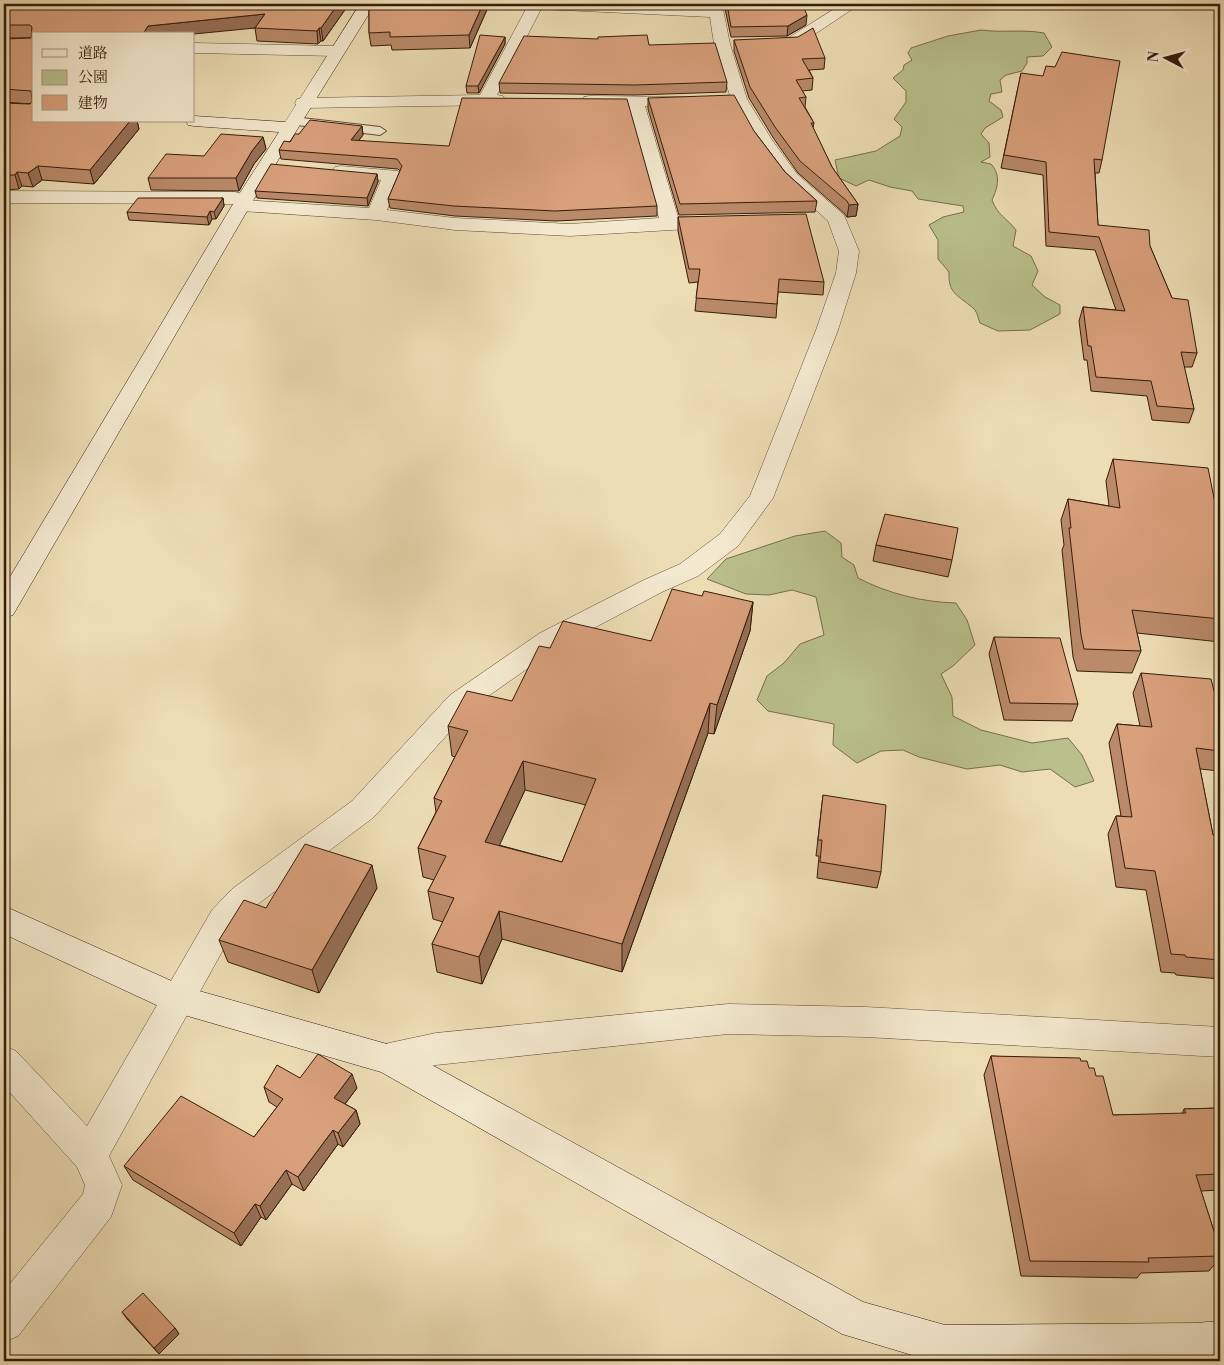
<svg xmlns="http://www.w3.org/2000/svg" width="1224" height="1365" font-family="'Libre Bodoni','Noto Serif JP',serif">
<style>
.green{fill:#b9c08c;stroke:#776e4b}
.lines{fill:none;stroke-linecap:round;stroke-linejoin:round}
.lane-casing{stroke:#634d35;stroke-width:2}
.street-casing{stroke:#634d35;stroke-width:1}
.secondary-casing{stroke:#351d0a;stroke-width:1}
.lane{fill:#f3e9cf;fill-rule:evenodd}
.street{fill:#f3e9cf;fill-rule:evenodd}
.secondary{fill:#f3e9cf;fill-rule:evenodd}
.wall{fill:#ba8a6a;stroke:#351d0a;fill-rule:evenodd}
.shaded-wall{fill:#977056;stroke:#351d0a}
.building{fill:#d8a07b;stroke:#351d0a;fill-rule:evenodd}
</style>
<rect width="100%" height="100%" fill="#edddb5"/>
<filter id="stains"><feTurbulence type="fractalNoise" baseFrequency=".004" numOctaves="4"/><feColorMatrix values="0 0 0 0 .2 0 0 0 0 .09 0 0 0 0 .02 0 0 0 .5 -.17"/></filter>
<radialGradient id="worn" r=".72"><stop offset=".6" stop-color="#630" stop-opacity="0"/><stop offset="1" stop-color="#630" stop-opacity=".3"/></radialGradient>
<path class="green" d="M 981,30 C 1002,33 1022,29 1044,33 L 1052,47 L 1043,56 L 1027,57 L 1027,63 L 1022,71 L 1006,75 L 1000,80 L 1002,92 L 991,94 L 989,101 L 1001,110 L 1003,117 L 985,128 L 981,134 L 989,143 L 990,157 L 981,162 L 991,164 C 1001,175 998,187 992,200 C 998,216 1006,217 1016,230 L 1013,246 L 1031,256 L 1038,271 L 1032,285 L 1045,297 L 1060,305 L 1060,314 L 1030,330 L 998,331 L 980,323 C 978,318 977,311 973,308 C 958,295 948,294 949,272 L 938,259 L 938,240 L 929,225 L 943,217 L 964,212 L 963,206 L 918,199 L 912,191 L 890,187 L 869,180 L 856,186 L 839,178 L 835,160 L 876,151 L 900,136 L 902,127 L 894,119 L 906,102 L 906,91 L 893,78 L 903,70 L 904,65 L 912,60 L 908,53 L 911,48 L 948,36 Z
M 825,531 L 841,543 L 842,557 L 854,565 L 858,578 C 889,594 922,602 956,603 L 967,620 L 975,645 L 953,666 L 941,674 L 952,697 L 953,716 L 981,730 L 1032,743 L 1068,738 L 1082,755 L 1094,781 L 1075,787 L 1050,769 L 1022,772 L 1000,765 L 967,769 L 919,757 L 903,750 L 881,751 L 857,763 L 833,745 L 834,724 L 768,711 L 757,700 L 767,676 L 784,663 L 800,644 L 824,635 L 816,597 L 792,590 L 769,595 L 746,594 L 707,579 L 726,559 L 795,536 Z"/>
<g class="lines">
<g class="lane-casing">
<path id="lane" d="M 293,117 L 380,127 L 386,131 L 380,135 L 289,124 L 287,121 Z"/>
</g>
<g class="street-casing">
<path id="street" d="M 515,4 L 615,4 L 708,8 L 708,4 L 722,4 L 730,44 L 747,99 L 772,140 L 797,174 L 844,215 L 859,251 L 856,273 L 838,330 L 773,498 L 738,546 L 698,576 L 662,592 L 558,647 L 470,709 L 374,817 L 254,907 L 234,930 L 109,1156 L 122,1185 L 111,1217 L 18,1336 L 4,1342 L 4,1291 L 83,1194 L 85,1185 L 77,1167 L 4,1086 L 4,1046 L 16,1051 L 87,1126 L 212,910 L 232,889 L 352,801 L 450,695 L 540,633 L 644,580 L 680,564 L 720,534 L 750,496 L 816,330 L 836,273 L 839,251 L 828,221 L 785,182 L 755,141 L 731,99 L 714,44 L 710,17 L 541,9 L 497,95 L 503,96 L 505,100 L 503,104 L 497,105 L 303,108 L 297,107 L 295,103 L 297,99 L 303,98 L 480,95 L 526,9 L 517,7 Z
M 842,4 L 860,4 L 797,46 L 774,46 L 772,43 L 774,40 L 788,38 Z
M 194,43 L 337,46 L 343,48 L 345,51 L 343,54 L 337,56 L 194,53 Z
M 590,96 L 691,97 L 693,101 L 691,105 L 685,106 L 645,106 L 678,217 L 722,219 L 725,223 L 722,227 L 570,236 L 455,230 L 376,220 L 241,211 L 234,209 L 233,204 L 4,203 L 4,191 L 235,192 L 242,194 L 243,200 L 369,208 L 381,180 L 335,175 L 332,171 L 335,167 L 341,166 L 398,171 L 401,175 L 387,210 L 455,218 L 570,224 L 659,218 L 628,106 L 584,105 L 582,101 L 584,97 Z
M 728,1004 L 866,1007 L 1220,1027 L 1220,1057 L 866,1037 L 728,1034 L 436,1065 L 389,1075 L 377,1070 L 372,1059 L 377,1048 L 389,1043 L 436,1033 Z"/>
</g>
<g class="secondary-casing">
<path id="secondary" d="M 360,4 L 375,4 L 254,199 L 13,615 L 4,618 L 4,587 L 236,199 L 279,132 L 194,126 L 188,125 L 186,121 L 194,121 L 194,116 L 285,122 Z
M 4,906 L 185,987 L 401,1048 L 863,1302 L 945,1325 L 1195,1323 L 1220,1321 L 1220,1361 L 932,1361 L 842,1334 L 381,1072 L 167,1010 L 4,934 Z"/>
</g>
<use href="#lane" class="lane"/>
<use href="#street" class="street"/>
<use href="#secondary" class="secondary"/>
</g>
<path class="wall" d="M 13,4 L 349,4 L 323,41 L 321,41 L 318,44 L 257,41 L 255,28 L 34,34 L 34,121 L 137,121 L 139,129 L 94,184 L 42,180 L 33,187 L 22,186 L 19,189 L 4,190 L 4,103 L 30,104 L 4,102 L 4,39 L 31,38 L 4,38 L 4,6 L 12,5 Z
M 369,4 L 489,4 L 489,5 L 470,48 L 392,50 L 391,45 L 371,46 L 369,33 Z
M 724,4 L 790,4 L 806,25 L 787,36 L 731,37 Z
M 505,37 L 505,44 L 479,93 L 467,93 L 466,86 Z
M 734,40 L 825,58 L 824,69 L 809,70 L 813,78 L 812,90 L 802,91 L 806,97 L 805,107 L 814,123 L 813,128 L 832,167 L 858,204 L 856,216 L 847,217 L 845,214 L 798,173 L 774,139 L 749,98 L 734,51 Z
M 649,45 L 727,82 L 726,92 L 635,95 L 500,93 L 499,83 Z
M 1021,73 L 1102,160 L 1099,173 L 1095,173 L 1098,225 L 1150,246 L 1172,298 L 1197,353 L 1192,367 L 1184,367 L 1194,409 L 1189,423 L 1152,420 L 1147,396 L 1091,391 L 1087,360 L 1084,360 L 1079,321 L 1083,307 L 1116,310 L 1095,250 L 1046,246 L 1043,175 L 1001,168 Z
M 648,98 L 754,131 L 785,172 L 817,201 L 815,212 L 679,215 L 648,109 Z
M 362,126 L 363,135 L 359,140 L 657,206 L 657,216 L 556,221 L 455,216 L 390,208 L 388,199 L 400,171 L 398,169 L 281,159 L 279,150 L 299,134 Z
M 263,137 L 266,149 L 254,164 L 239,191 L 151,190 L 148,178 Z
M 377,174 L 378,182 L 368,206 L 257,198 L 255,191 Z
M 223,198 L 224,206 L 216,219 L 212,219 L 209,225 L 129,220 L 127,212 Z
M 678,217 L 824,282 L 823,295 L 778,292 L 776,318 L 695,311 L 698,282 L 689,283 L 678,231 Z
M 1113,459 L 1220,528 L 1220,642 L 1137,633 L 1141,651 L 1132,673 L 1077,671 L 1073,657 L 1062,550 L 1064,545 L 1061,520 L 1068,499 L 1109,506 L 1106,481 Z
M 876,545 L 952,560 L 948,577 L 873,561 Z
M 702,596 L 753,602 L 750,631 L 714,734 L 708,733 L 622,972 L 502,939 L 482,984 L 437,972 L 432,944 L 443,922 L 433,919 L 428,891 L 434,880 L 423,877 L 418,848 L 436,812 L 434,798 L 455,757 L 452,756 L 448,726 L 512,701 L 550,648 L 651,641 ZM 525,790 L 586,805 L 562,862 L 499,845 Z
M 994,637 L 1078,704 L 1072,721 L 1004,720 L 989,654 Z
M 1141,673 L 1220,714 L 1220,771 L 1200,769 L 1213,835 L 1220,838 L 1220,979 L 1176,975 L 1175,973 L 1161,972 L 1146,890 L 1116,887 L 1108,834 L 1116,816 L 1121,816 L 1109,743 L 1117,724 L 1140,726 L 1133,693 Z
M 823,795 L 881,872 L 877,888 L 817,878 L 819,856 L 816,856 L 821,812 Z
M 377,888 L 319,993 L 228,962 L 219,940 Z
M 991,1056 L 1081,1061 L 1089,1068 L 1096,1076 L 1113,1115 L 1182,1114 L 1184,1109 L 1220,1108 L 1220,1190 L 1201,1191 L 1220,1250 L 1220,1258 L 1209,1271 L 1141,1273 L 1137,1278 L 1021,1276 L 984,1075 Z
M 300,1078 L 357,1088 L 345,1104 L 356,1110 L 360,1124 L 343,1147 L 338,1144 L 304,1191 L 292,1184 L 266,1220 L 261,1217 L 241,1246 L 133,1180 L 124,1166 L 254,1137 L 277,1107 L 269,1102 L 264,1087 Z
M 122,1312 L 175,1328 L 179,1334 L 159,1354 L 127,1319 Z"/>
<path class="shaded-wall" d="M 338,4 L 349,4 L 323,41 L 321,28 Z
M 483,4 L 489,4 L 489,5 L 470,48 L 469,35 Z
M 265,14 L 255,28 L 194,34 L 143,34 L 148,26 Z
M 807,15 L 806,25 L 787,36 L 788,26 Z
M 319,28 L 321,41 L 318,44 L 317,31 Z
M 505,37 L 505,44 L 479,93 L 478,86 Z
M 130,121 L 137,121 L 139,129 L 94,184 L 90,170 Z
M 362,126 L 363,135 L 352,149 L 351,140 Z
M 263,137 L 266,149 L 254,164 L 239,191 L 236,178 L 252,151 Z
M 38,166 L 42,180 L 33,187 L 28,173 Z
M 17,172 L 22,186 L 19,189 L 15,175 Z
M 377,174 L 378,182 L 368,206 L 367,198 Z
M 4,197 L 6,205 L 4,208 Z
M 223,198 L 224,206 L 216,219 L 214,212 Z
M 858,204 L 856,216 L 847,217 L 849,205 Z
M 210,211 L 212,219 L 209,225 L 207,217 Z
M 753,602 L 750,631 L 714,734 L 717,705 Z
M 710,703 L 708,733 L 622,972 L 622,944 Z
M 523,761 L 525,790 L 488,870 L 485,842 Z
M 372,865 L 377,888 L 319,993 L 312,970 Z
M 499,911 L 502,939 L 482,984 L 479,957 Z
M 352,1074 L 357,1088 L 339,1112 L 334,1098 Z
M 356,1110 L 360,1124 L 343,1147 L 338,1133 Z
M 333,1130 L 338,1144 L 304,1191 L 298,1177 Z
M 286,1170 L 292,1184 L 266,1220 L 260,1206 Z
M 255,1204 L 261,1217 L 241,1246 L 234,1233 Z
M 175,1328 L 179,1334 L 159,1354 L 154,1348 Z"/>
<path class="building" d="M 13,4 L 338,4 L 321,28 L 319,28 L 317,31 L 255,28 L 265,14 L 148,26 L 143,34 L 34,34 L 34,121 L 130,121 L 90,170 L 38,166 L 28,173 L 17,172 L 15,175 L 4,175 L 4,103 L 30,104 L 32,102 L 31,91 L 4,89 L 4,39 L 31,38 L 32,27 L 30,25 L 4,25 L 4,6 L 12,5 Z
M 369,4 L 483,4 L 469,35 L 390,37 L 390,32 L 369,33 Z
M 727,4 L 790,4 L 803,6 L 807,15 L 788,26 L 731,27 Z
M 813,28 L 825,58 L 802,59 L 813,78 L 796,80 L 806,97 L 799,98 L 814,123 L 811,123 L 832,167 L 858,204 L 849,205 L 847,201 L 800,161 L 775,127 L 750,87 L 734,40 L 798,37 Z
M 480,35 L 505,37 L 478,86 L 466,86 Z
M 647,35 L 649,45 L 715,43 L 727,82 L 635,85 L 499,83 L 524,36 L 598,39 L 598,37 Z
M 1062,52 L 1120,61 L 1102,160 L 1094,159 L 1098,225 L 1149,230 L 1150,246 L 1172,298 L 1188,300 L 1197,353 L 1181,352 L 1194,409 L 1157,406 L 1151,381 L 1096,377 L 1091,346 L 1088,346 L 1083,307 L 1125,311 L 1099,237 L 1049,232 L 1046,162 L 1004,155 L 1021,73 L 1043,76 L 1046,66 L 1055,67 Z
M 734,95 L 754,131 L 785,172 L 817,201 L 680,204 L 648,98 Z
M 462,98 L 627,99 L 657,206 L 555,211 L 454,206 L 388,199 L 402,166 L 397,159 L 279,150 L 284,141 L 290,142 L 295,134 L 299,134 L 310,120 L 362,126 L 351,140 L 449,146 Z
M 221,134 L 263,137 L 252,151 L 236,178 L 148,178 L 166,154 L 204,156 Z
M 271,164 L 377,174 L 367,198 L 255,191 Z
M 138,198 L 223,198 L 214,212 L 210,211 L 207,217 L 127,212 Z
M 806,214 L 824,282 L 779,279 L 777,304 L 696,298 L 700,269 L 689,269 L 678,217 Z
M 1113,459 L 1208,468 L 1220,528 L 1220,619 L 1132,610 L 1141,651 L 1084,649 L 1081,635 L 1069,528 L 1071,528 L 1068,499 L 1120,508 Z
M 885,514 L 958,528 L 952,560 L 876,545 Z
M 672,589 L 702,596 L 704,591 L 753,602 L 717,705 L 710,703 L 622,944 L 499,911 L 479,957 L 432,944 L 454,898 L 428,891 L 446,856 L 418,848 L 442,801 L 434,798 L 468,731 L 448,726 L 467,691 L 512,701 L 539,646 L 550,648 L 563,621 L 651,641 ZM 523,761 L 596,779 L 562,862 L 485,842 Z
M 994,637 L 1060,638 L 1078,704 L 1010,703 Z
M 1141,673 L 1211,679 L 1220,714 L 1220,751 L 1196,748 L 1213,835 L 1220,835 L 1220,960 L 1186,957 L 1185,955 L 1171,954 L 1155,871 L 1125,868 L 1116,816 L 1132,817 L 1117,724 L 1152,727 Z
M 823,795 L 886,805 L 881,872 L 820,862 L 822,840 L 818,840 Z
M 305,844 L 372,865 L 312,970 L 219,940 L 244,900 L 266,908 Z
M 318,1054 L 352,1074 L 334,1098 L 356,1110 L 338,1133 L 333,1130 L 298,1177 L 286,1170 L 260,1206 L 255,1204 L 234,1233 L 124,1166 L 181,1096 L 254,1137 L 283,1099 L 264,1087 L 277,1065 L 300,1078 Z
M 991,1056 L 1080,1058 L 1081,1061 L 1087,1061 L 1089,1068 L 1094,1068 L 1096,1076 L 1103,1076 L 1113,1115 L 1186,1113 L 1184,1109 L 1220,1108 L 1220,1174 L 1196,1175 L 1220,1250 L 1220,1256 L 1148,1258 L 1149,1262 L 1030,1261 Z
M 143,1293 L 175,1328 L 154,1348 L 122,1312 Z"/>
<rect width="1224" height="1365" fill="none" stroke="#edddb5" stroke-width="20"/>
<rect x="5" y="5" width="1214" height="1355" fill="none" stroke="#351d0a" stroke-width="2.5"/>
<rect x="10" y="10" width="1204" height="1345" fill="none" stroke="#351d0a"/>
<rect x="32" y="32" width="162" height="90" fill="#f3e9cf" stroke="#a79780"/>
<rect x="42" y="49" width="25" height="8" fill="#f3e9cf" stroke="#a79780"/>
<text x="78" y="58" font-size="15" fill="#351d0a">道路</text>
<rect x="42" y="70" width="25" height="15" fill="#b9c08c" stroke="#a79780"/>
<text x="78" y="82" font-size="15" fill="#351d0a">公園</text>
<rect x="42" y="95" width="25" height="15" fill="#d8a07b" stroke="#a79780"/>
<text x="78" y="108" font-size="15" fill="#351d0a">建物</text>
<g transform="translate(1166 58) rotate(276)" stroke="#f3e9cf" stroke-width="4" paint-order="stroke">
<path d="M0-4L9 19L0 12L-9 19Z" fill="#351d0a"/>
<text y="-8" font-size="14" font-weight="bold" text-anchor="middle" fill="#351d0a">N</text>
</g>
<rect width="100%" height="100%" filter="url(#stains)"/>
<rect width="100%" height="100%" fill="url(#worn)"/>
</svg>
